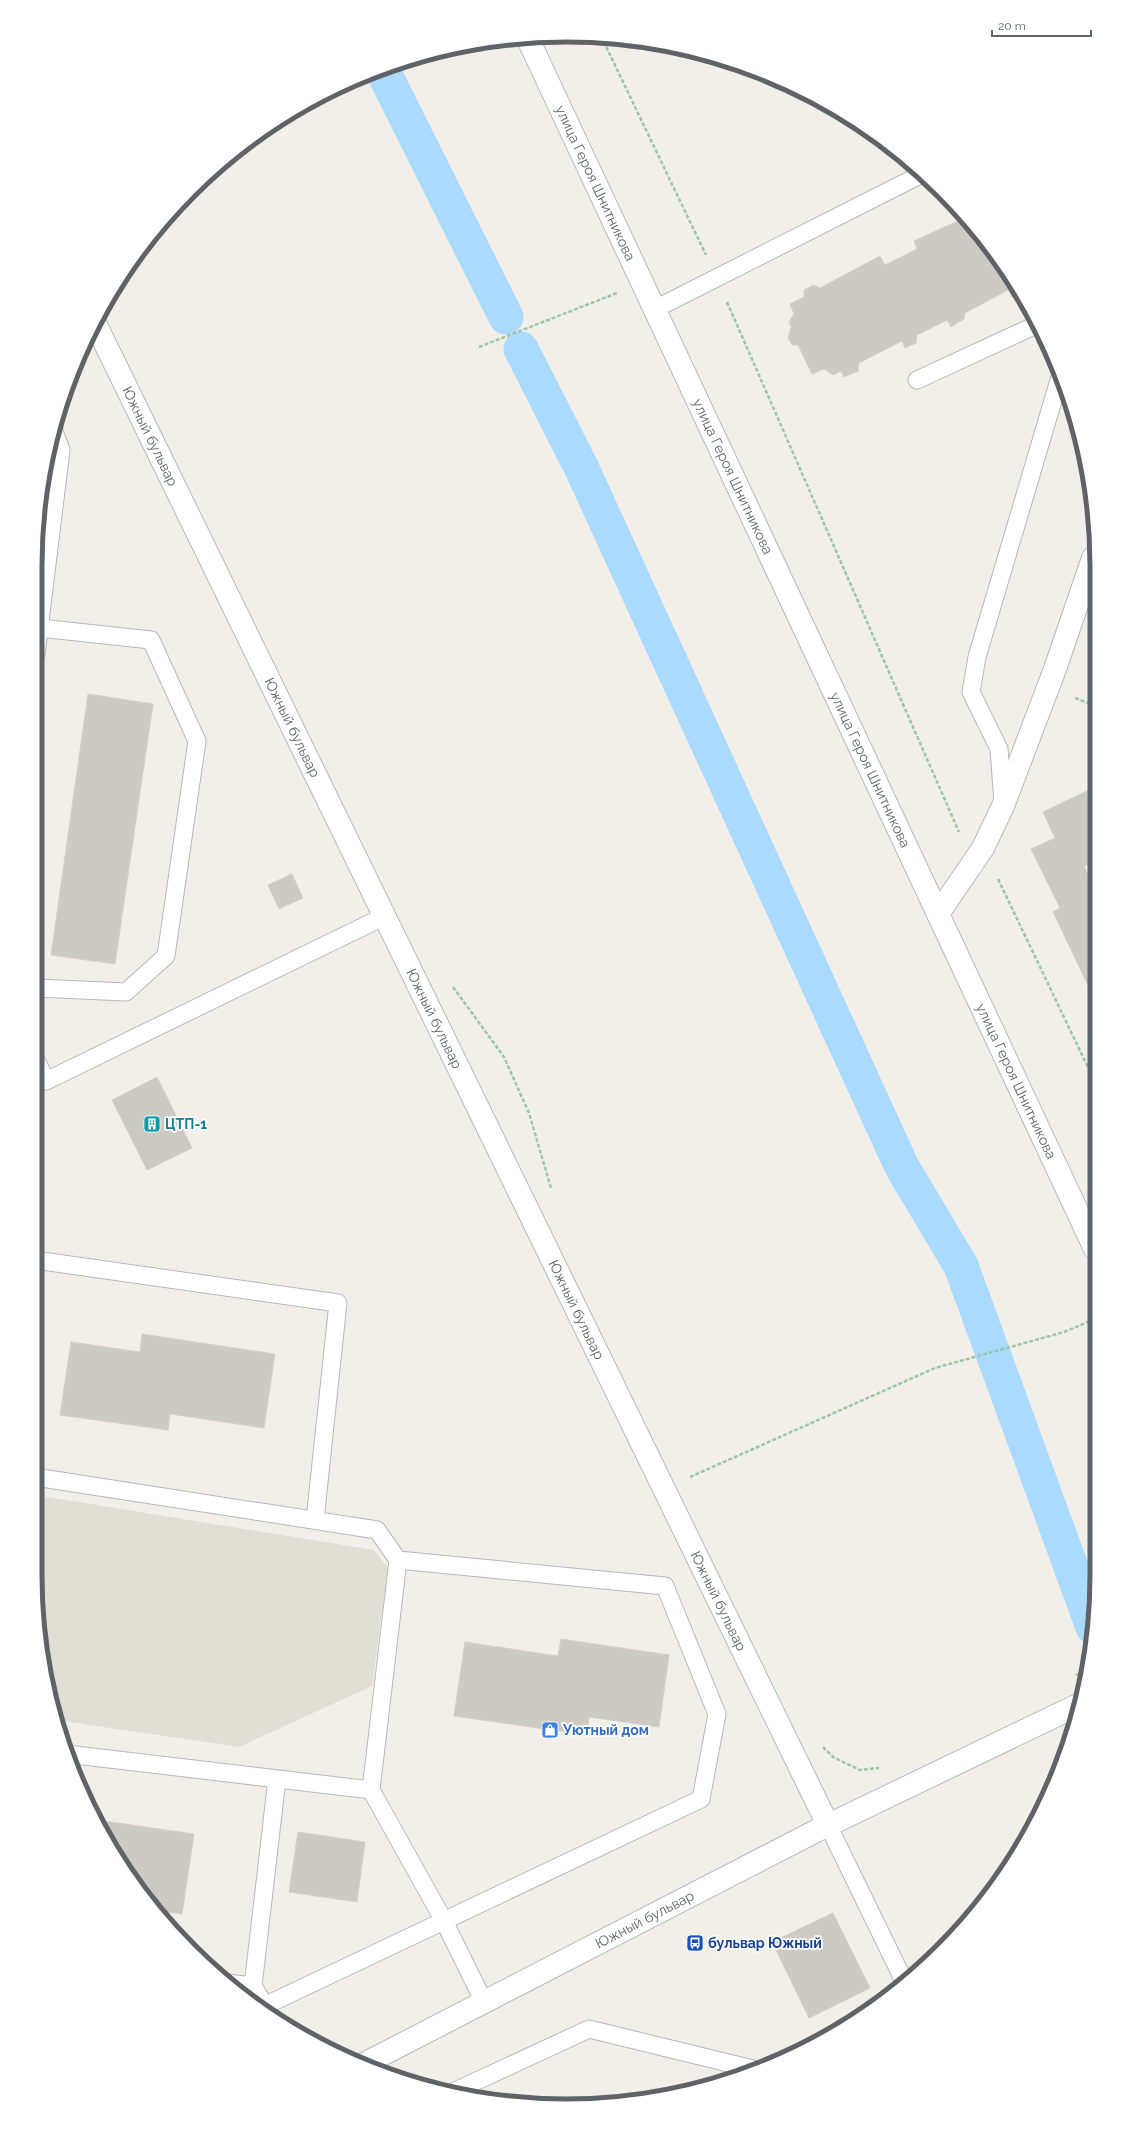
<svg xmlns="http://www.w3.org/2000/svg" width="1132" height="2141" font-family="Raleway,sans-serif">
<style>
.education{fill:#e1ded6}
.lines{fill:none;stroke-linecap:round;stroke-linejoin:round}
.canal{stroke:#aadaff;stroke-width:35}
.building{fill:#cccac5;stroke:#d6d1c6}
.service-casing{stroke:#b5b8bc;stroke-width:19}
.minor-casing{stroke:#b5b8bc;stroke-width:24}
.path{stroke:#9cc7a9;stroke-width:2.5;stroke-dasharray:4 2;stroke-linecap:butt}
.service{stroke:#fff;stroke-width:17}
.minor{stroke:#fff;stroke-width:22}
.labels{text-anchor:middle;stroke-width:3.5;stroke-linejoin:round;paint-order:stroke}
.street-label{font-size:14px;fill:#5f6368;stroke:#fff}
.culture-label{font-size:14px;font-weight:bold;fill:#0d838f;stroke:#fff;text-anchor:start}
.shop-label{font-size:14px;font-weight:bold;fill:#366cbe;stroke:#fff;text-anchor:start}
.transit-label{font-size:14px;font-weight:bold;fill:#164399;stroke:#fff;text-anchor:start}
.rim{fill:none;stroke:#5f6368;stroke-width:5}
</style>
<rect width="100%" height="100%" fill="#f1efe8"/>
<path class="education" d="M 35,1495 L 374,1550 L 388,1568 L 372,1686 L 239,1747 L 56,1720 L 45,1678 L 35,1575 Z"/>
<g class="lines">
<path class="canal" d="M 382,69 L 506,317
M 521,349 L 582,469 L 902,1167 L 961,1266 L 1093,1627"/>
</g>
<path class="building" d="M 962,219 L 1007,271 L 1019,293 L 1012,297 L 1008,290 L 965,313 L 964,319 L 951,327 L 947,320 L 917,335 L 916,343 L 905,348 L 902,341 L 859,363 L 858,371 L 844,377 L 841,371 L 834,375 L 824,369 L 812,374 L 798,345 L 792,345 L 788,338 L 791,327 L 789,322 L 794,314 L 790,304 L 804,297 L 804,290 L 813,285 L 820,288 L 880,256 L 885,265 L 917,249 L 914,241 Z
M 88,694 L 153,704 L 115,964 L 51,955 Z
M 1093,788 L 1094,862 L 1084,866 L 1094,887 L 1094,998 L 1053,912 L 1060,908 L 1031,849 L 1055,838 L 1043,812 Z
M 292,874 L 303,898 L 279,909 L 268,885 Z
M 157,1077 L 192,1148 L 147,1170 L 112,1100 Z
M 142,1334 L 275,1354 L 264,1428 L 170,1414 L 168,1430 L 60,1415 L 71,1342 L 140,1352 Z
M 561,1639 L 669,1655 L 659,1727 L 589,1717 L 587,1735 L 454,1716 L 465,1642 L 558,1656 Z
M 97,1820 L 194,1834 L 182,1914 L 156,1910 L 145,1898 L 106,1840 Z
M 298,1832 L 365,1842 L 357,1902 L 289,1892 Z
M 833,1913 L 870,1988 L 809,2018 L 772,1942 Z"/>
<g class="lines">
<g class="service-casing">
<path id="service" d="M 655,309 L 922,174
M 917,380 L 1036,325
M 36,654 L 61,450 L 53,429
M 1003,803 L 999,749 L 971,692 L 977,657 L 1060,377
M 36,988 L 126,992 L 166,956 L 197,741 L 151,640 L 40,628
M 36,1060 L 46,1081 L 385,916
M 35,1260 L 338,1303 L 315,1520
M 35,1477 L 377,1530 L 398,1560
M 67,1754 L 371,1790
M 828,1825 L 904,1981
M 227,1983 L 253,1986 L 271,2016
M 253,1986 L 277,1779
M 260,2008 L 701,1799 L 717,1714 L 665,1586 L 398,1560 L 371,1790 L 444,1921 L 484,2002
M 453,2092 L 589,2029 L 757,2070"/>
</g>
<g class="minor-casing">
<g id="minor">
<path id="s1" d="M 528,39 L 1095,1249"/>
<path id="s2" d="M 95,323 L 828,1825"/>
<path d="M 938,914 L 983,848 L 1003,806 L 1055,669 L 1093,558"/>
<path id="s3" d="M 362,2065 L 816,1831 L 1080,1704"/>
</g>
</g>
<path class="path" d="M 601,36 L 706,255
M 727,302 L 959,832
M 479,347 L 617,293
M 1075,698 L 1093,705
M 998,879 L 1094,1080
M 453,987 L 504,1057 L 529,1113 L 551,1188
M 690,1477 L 935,1368 L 1064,1332 L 1095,1319
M 1076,1675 L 1086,1670
M 823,1747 L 833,1757 L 860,1770 L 879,1768"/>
<use href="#service" class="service"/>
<use href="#minor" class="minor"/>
</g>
<defs>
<g id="building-square" transform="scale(0.9)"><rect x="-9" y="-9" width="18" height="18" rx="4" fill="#0f9aa8" stroke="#fff"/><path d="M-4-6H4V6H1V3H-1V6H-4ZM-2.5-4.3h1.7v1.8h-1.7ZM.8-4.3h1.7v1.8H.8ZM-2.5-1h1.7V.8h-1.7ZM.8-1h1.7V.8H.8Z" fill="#fff"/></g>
<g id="shop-square" transform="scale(0.9)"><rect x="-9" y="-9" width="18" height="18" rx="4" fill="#3f7fe0" stroke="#fff"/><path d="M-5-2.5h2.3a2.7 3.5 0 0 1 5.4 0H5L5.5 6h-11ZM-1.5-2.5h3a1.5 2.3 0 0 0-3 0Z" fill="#fff"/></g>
<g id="bus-square" transform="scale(0.9)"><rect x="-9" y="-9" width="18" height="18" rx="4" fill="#1a4fb4" stroke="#fff"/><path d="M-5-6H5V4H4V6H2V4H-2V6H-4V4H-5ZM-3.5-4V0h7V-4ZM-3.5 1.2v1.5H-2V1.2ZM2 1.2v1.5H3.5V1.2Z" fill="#fff"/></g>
</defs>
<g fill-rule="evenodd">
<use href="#building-square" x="152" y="1124"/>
<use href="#shop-square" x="550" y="1730"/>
<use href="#bus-square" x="695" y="1943"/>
</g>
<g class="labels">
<g class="street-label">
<text dy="5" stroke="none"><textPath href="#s1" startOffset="159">улица Героя Шнитникова</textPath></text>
<text dy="5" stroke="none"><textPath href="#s2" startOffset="126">Южный бульвар</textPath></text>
<text dy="5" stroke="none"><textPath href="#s1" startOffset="483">улица Героя Шнитникова</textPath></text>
<text dy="5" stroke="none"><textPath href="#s2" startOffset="450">Южный бульвар</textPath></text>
<text dy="5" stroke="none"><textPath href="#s1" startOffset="807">улица Героя Шнитникова</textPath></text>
<text dy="5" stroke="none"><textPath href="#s2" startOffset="774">Южный бульвар</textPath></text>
<text dy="5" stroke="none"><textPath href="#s1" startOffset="1151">улица Героя Шнитникова</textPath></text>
<text dy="5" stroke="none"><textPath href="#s2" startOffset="1098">Южный бульвар</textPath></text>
<text dy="5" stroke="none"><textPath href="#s2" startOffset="1422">Южный бульвар</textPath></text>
<text dy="5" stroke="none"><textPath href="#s3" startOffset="318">Южный бульвар</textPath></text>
</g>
<g class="culture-label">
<text x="165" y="1129">ЦТП-1</text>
</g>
<g class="shop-label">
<text x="563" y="1735">Уютный дом</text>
</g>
<g class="transit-label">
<text x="708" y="1948">бульвар Южный</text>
</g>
</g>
<path d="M0 0H1132V2141H0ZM566 42H566A524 524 0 0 1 1090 566V1575A524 524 0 0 1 566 2099H566A524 524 0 0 1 42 1575V566A524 524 0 0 1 566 42Z" fill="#fff" fill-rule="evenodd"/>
<path class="rim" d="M566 42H566A524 524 0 0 1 1090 566V1575A524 524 0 0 1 566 2099H566A524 524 0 0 1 42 1575V566A524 524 0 0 1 566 42Z"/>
<path d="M992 30v6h99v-6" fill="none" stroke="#5f6368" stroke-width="2"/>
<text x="998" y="30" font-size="12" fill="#5f6368" stroke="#ffffff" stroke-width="3" paint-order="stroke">20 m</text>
</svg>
